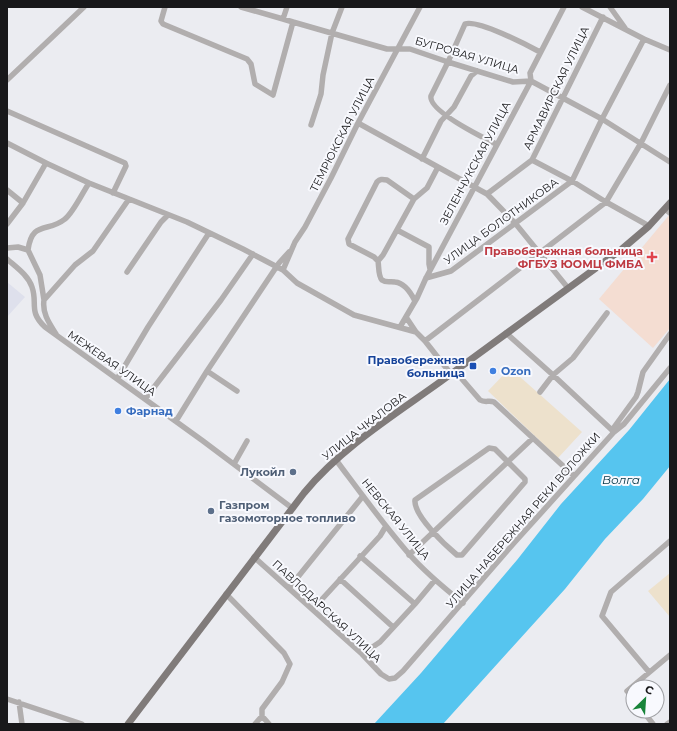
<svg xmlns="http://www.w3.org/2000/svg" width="677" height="731" font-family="Montserrat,sans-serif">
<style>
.built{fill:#dee0ec}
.education{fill:#ede1cc}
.medical{fill:#f4ddd2}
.water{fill:#56c5ef}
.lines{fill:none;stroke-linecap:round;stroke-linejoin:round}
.minor{stroke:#b1aeae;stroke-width:5.5}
.major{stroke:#807b7a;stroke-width:7}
.health-dot{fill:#e0444e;stroke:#f8f9fe;stroke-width:1.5}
.transit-dot{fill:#1a4fb4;stroke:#f8f9fe;stroke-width:1.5}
.shop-dot{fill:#3f7fe0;stroke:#f8f9fe;stroke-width:1.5}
.service-dot{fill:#5c6f8a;stroke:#f8f9fe;stroke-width:1.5}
.labels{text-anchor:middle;stroke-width:4;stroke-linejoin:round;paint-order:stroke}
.street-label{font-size:11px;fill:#18181a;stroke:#f8f9fe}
.health-label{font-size:11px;font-weight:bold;fill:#be3a42;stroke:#f8f9fe;text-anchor:end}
.transit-label{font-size:11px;font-weight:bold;fill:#164399;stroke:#f8f9fe;text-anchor:end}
.shop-label{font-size:11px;font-weight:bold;fill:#366cbe;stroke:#f8f9fe;text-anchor:start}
.service-label{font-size:11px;font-weight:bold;fill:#4e5e75;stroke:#f8f9fe;text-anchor:end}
.water-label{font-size:12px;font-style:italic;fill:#003445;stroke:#f8f9fe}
</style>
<rect width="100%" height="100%" fill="#ebecf1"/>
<path class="built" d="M 7,282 L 25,297 L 7,317 Z"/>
<path class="education" d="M 510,368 L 582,432 L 558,458 L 488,391 Z
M 670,573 L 670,617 L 648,591 Z"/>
<path class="medical" d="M 670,214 L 670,328 L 653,348 L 599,299 Z"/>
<path class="water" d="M 670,379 L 670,466 L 643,499 L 605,539 L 565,589 L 443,724 L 374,724 L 421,673 L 517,560 L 561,504 L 629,430 Z"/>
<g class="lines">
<path class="minor" d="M 165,7 L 161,21 L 163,24 L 247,59 L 251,64 L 255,84 L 273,95 L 293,22 L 283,19 L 287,7
M 241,7 L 283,19
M 582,7 L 644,39 L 670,50
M 610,7 L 625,28
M 293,22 L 387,49 L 410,49 L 448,62 L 513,82 L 531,81 L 602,119 L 670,162
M 7,80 L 84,7
M 7,111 L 125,163 L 126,166 L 113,193
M 358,123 L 487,194 L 515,223 L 568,288
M 311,125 L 321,94 L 323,75 L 332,33 L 342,7
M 7,143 L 46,163 L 89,183 L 187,222 L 243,249 L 283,270 L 297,283 L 354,315 L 416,332 L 425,341 L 451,374
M 496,144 C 484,138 428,111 431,96 L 448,62 L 465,24 C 477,19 527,45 540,52
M 422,159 L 441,121 L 454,107 L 471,76 L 477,71
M 532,160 L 572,181 L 606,202 L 649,226
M 7,190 L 23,203
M 487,194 L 532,160 L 603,17
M 414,199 L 387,180 C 382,179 380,179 377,182 L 348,239 L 349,244 L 374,257 L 378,261 C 379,266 378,276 382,280 C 386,283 390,281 395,282 C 405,283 411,293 415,301
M 665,209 L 670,213
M 7,224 L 23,203 L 46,163
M 397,230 L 429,247 L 429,264 L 430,269
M 7,248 L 18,247 L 28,250 C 32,220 48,233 65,219 C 73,213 83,192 89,183
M 28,250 L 40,275 L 44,300
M 7,259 C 16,267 28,275 32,287 C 38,304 28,311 45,327 L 203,441 L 292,508
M 378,261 L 383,255 L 414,199 L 427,188 L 438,167
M 283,270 L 295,242 L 305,227 L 331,178 L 358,123 L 420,7
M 127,272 L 161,222 L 168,215
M 426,278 L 451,271 L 572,181 L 602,119 L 644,39
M 406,317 L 416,332
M 400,327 L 417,298 L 426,278 L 531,81 L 530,73 L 564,7
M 506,333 L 553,375 L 614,432
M 56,334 C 49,323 42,313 44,300 L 75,265 L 93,251 L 129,199
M 425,341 L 606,202 L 641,143 L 670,85
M 207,371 L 237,391
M 455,371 L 480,400 C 485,403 489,400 494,402 L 574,476
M 117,379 L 148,327 L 209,233
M 540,392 L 553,375 L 573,358 L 607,313
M 145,399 L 221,300 L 253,254
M 176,421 L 207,371 L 279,263 L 289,252
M 612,430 L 636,397 L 638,392 L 643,372 L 670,334
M 489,448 L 495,449 L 525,479 L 525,482 L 462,555 L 457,555 C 446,546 413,515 415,500 Z
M 336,460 C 360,492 383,524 409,554 C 425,572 444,588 463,603
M 234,464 L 247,441
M 409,555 L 533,438
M 360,556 L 415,604
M 254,557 L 362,654 L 381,674 L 389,679 L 395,678 L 403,671 L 514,543 L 605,442 L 614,432 L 624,424 L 670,368
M 340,579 L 393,627
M 289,588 L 363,496
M 226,594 L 284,653 L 290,664 L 282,682 L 262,709 L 262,716 L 269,724
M 313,609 L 380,536 L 386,526
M 362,654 L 380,642 L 415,604 L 435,580
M 649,672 L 602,616 L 611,592 L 670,541
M 633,698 L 627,691 L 670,655
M 7,699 L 82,724
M 19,702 L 22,724
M 643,711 L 653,724
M 255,724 L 262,716
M 667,724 L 670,722"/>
<path class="major" d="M 128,724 L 304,493 C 341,448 394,415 440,382 C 501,338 561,293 622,249 L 649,226 L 670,203"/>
</g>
<path class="health-dot" d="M650 251h4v4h4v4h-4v4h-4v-4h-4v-4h4z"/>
<rect class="transit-dot" x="469" y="362" width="8" height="8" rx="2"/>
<g class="shop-dot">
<circle cx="493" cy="371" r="4"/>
<circle cx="118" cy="411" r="4"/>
</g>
<g class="service-dot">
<circle cx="293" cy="472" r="4"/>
<circle cx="211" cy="511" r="4"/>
</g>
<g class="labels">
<g class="street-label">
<text transform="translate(467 55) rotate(16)" y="4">БУГРОВАЯ УЛИЦА</text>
<text transform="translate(556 88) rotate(-64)" y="4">АРМАВИРСКАЯ УЛИЦА</text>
<text transform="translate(342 134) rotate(-63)" y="4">ТЕМРЮКСКАЯ УЛИЦА</text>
<text transform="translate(475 163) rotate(-62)" y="4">ЗЕЛЕНЧУКСКАЯ УЛИЦА</text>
<text transform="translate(501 221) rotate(-36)" y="4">УЛИЦА БОЛОТНИКОВА</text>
<text transform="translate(112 363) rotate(35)" y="4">МЕЖЕВАЯ УЛИЦА</text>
<text transform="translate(364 426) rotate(-38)" y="4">УЛИЦА ЧКАЛОВА</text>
<text transform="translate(396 519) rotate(51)" y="4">НЕВСКАЯ УЛИЦА</text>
<text transform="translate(523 520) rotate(-49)" y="4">УЛИЦА НАБЕРЕЖНАЯ РЕКИ ВОЛОЖКИ</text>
<text transform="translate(327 611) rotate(43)" y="4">ПАВЛОДАРСКАЯ УЛИЦА</text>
</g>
<g class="health-label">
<text x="643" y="255">Правобережная больница<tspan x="643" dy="13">ФГБУЗ ЮОМЦ ФМБА</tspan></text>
</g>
<g class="transit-label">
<text x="465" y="364">Правобережная<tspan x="465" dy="13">больница</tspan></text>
</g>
<g class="shop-label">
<text x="501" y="375">Ozon</text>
<text x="126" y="415">Фарнад</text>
</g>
<g class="service-label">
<text x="285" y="476">Лукойл</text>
<text x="219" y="509" text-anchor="start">Газпром<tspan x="219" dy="13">газомоторное топливо</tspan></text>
</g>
<g class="water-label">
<text x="621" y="484">Волга</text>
</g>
</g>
<rect width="677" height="731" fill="none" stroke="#18181a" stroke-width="16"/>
<g transform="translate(645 699) rotate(25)"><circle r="19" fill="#f8f9fe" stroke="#9e9fa3"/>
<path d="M0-3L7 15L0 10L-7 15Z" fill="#18843a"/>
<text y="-6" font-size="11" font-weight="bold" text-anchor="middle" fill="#18181a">С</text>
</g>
</svg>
